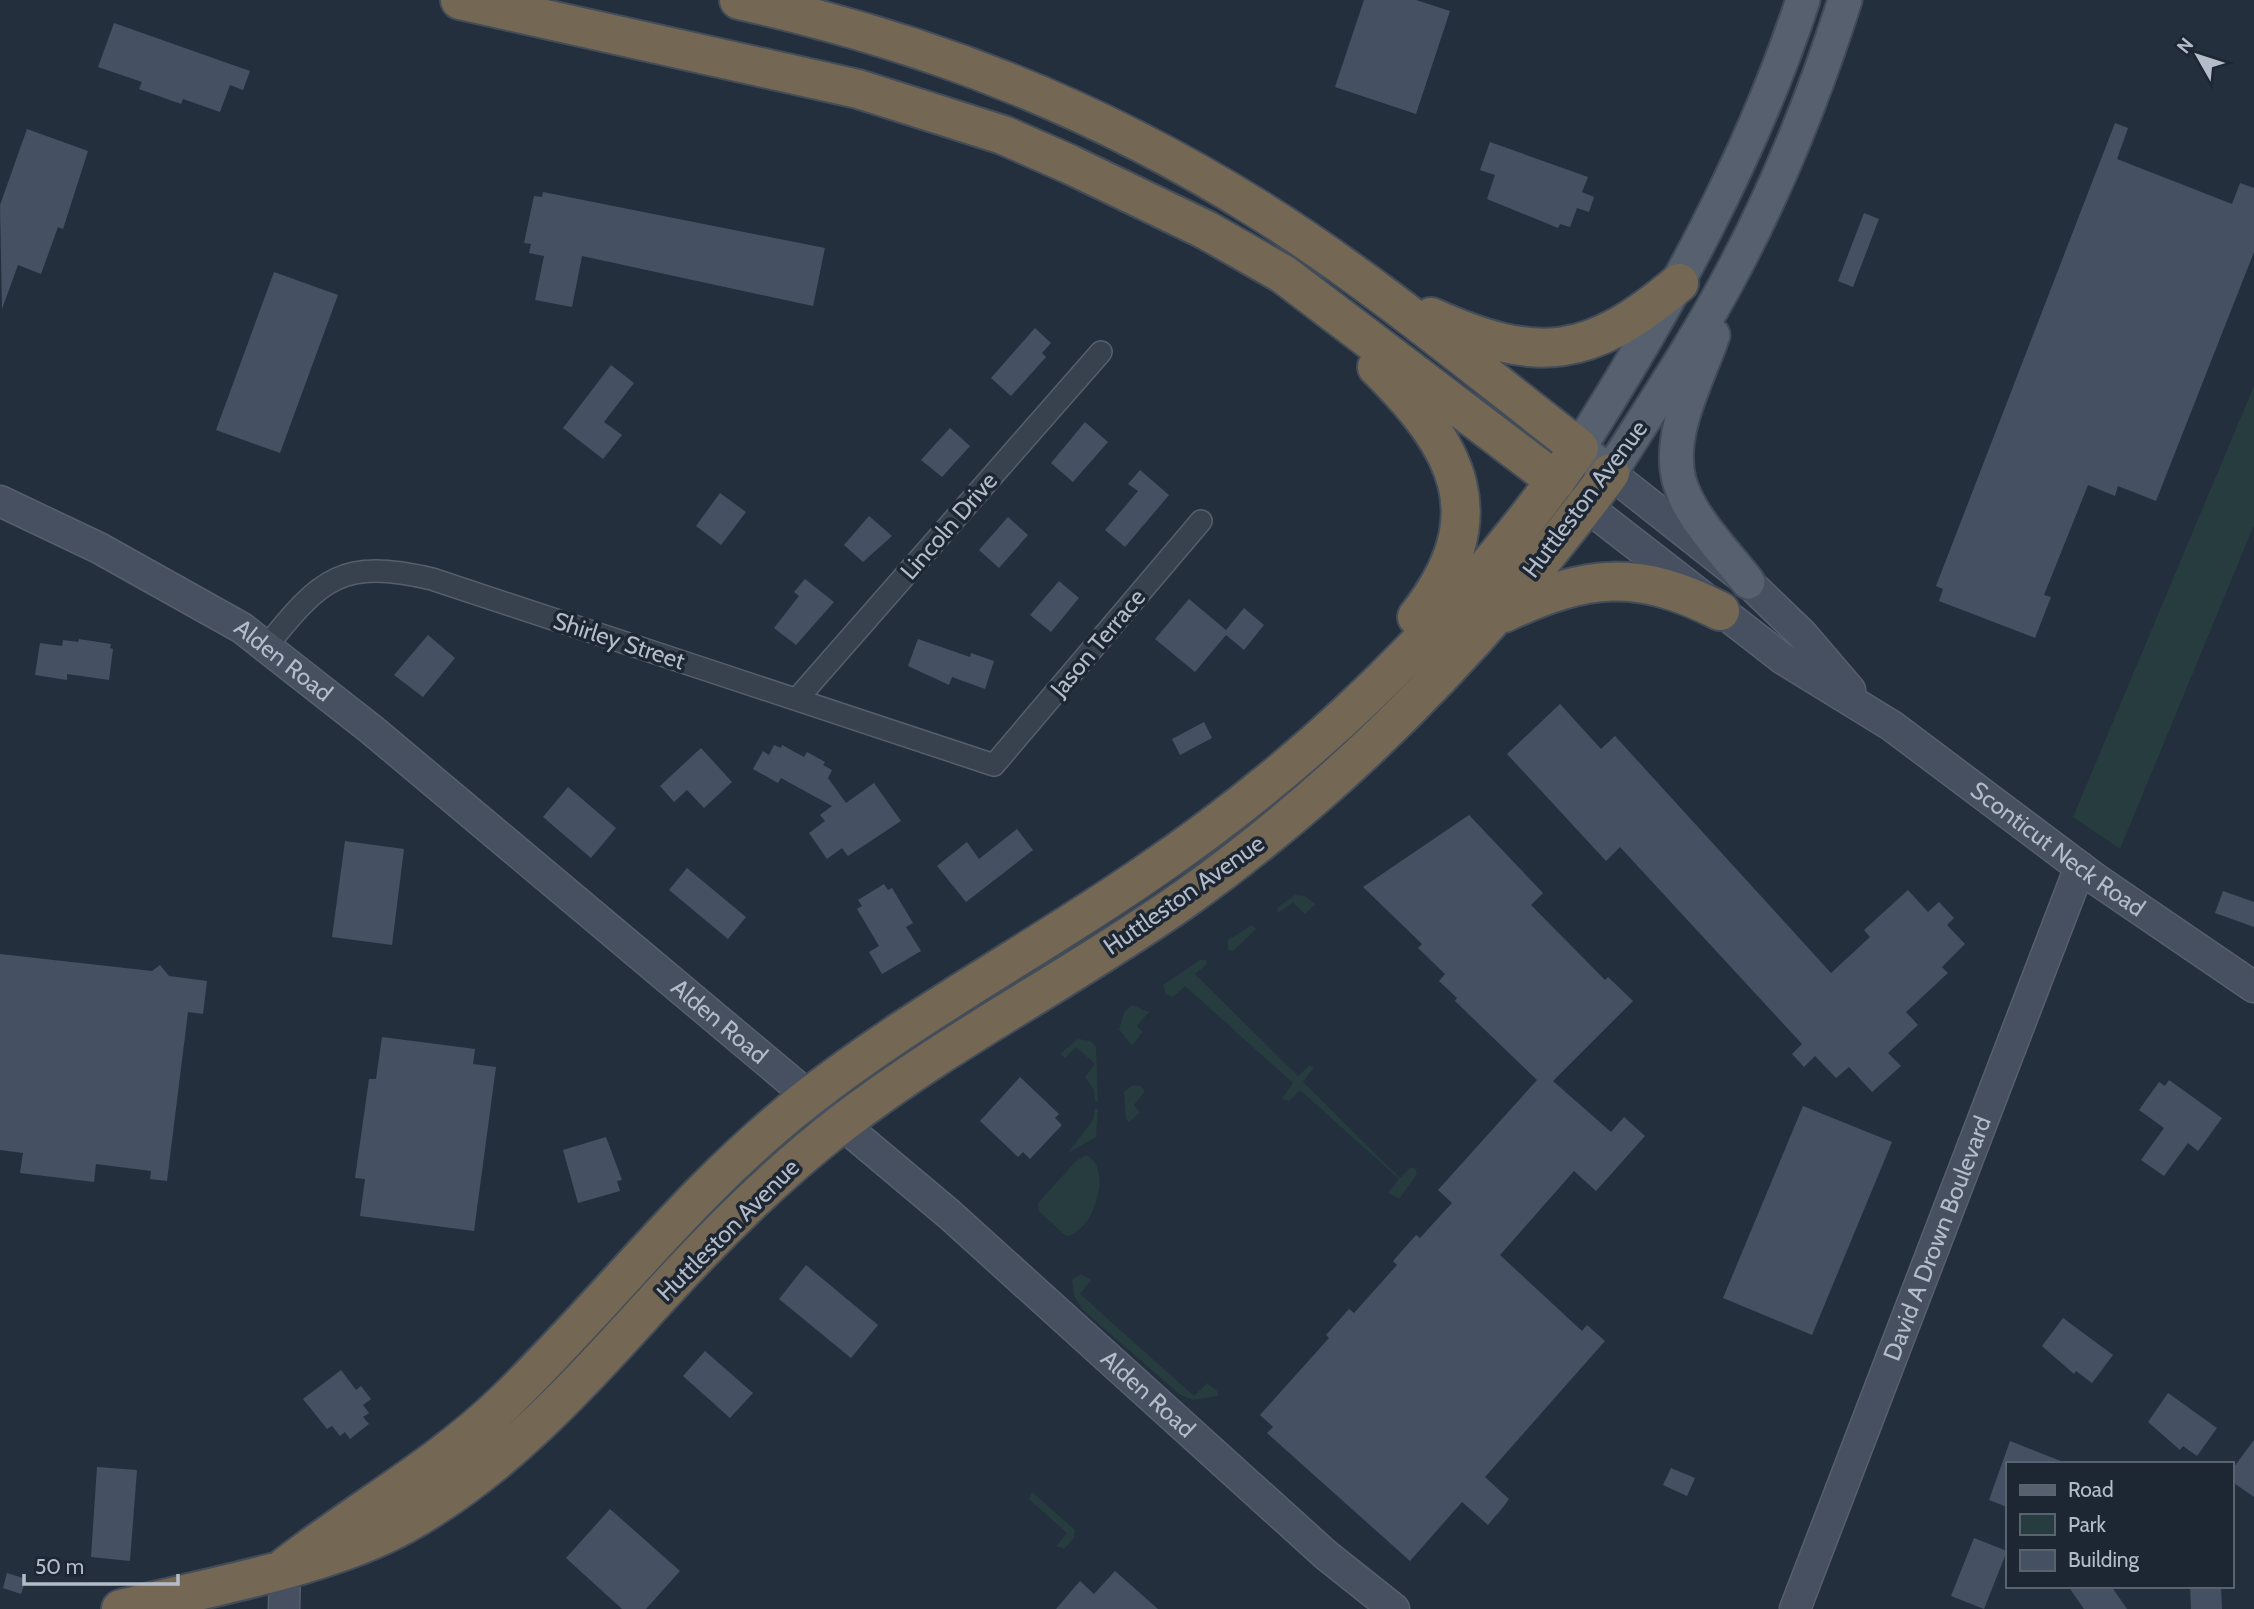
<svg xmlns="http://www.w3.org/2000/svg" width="2254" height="1609" font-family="Cabin,sans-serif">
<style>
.green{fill:#263c3f}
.building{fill:#455162}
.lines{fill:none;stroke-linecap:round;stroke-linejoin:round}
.street-casing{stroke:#565f6c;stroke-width:24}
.secondary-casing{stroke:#565f6c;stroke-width:33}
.primary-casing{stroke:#414a57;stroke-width:37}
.highway-casing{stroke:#434c59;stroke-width:42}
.street{stroke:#38414e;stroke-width:21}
.secondary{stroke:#465061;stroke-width:30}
.primary{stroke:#56606e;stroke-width:33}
.highway{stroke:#746855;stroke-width:38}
.labels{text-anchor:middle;stroke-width:7;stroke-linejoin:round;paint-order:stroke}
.street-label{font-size:24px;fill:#b4bcc9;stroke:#1d2633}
</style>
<rect width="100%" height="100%" fill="#242f3e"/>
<path class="green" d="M 2254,386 L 2254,525 L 2120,849 L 2073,817 Z
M 1295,895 L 1305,896 L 1315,904 L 1305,914 L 1293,902 L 1278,913 L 1277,908 Z
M 1252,925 L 1256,929 L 1253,932 L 1233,951 L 1228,950 L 1228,940 Z
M 1200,960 L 1206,960 L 1207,964 L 1195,974 L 1298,1076 L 1309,1066 L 1314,1067 L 1303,1082 L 1400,1178 L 1410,1168 L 1415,1168 L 1417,1174 L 1399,1199 L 1388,1193 L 1399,1179 L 1300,1090 L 1289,1101 L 1282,1099 L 1293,1083 L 1185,986 L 1173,997 L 1166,994 L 1163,985 Z
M 1132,1005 L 1149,1012 L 1137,1026 L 1143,1032 L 1132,1045 L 1119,1030 L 1124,1012 Z
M 1078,1039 L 1090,1041 L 1096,1047 L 1098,1102 L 1095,1101 L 1094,1090 L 1085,1077 L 1095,1064 L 1076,1047 L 1065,1058 L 1060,1054 Z
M 1133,1085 L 1140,1086 L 1145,1091 L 1134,1105 L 1140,1112 L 1129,1122 L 1126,1119 L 1124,1092 Z
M 1095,1109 L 1098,1109 L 1096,1137 L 1068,1153 L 1093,1120 Z
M 1086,1155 C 1114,1166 1094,1233 1066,1236 L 1039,1211 L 1038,1203 L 1076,1161 Z
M 1081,1274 L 1091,1280 L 1080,1294 L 1194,1396 L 1207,1383 L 1218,1392 L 1218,1396 L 1193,1400 L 1179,1394 L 1083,1310 L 1074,1296 L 1072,1280 Z
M 1032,1492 L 1075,1530 L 1074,1538 L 1064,1549 L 1056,1546 L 1067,1533 L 1029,1499 Z"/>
<path class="building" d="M 1364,0 L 1416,0 L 1450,11 L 1416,114 L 1335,87 Z
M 114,23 L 250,71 L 243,90 L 230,85 L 220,112 L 183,99 L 181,104 L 139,89 L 142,82 L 98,67 Z
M 2115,123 L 2128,128 L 2117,159 L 2232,204 L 2240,183 L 2254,188 L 2254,252 L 2156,501 L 2118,486 L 2115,496 L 2088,485 L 2044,595 L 2051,597 L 2035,638 L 1939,601 L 1943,589 L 1936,586 Z
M 27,129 L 88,151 L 63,229 L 58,227 L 41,274 L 18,265 L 2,309 L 0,205 Z
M 1490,142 L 1588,177 L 1582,192 L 1594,197 L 1589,212 L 1577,208 L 1570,227 L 1560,224 L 1558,228 L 1487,199 L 1495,175 L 1480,170 Z
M 543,192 L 825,248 L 813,306 L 582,256 L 572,307 L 535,300 L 544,256 L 529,253 L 531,244 L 524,243 L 534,196 L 542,197 Z
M 1864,213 L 1879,219 L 1853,287 L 1838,281 Z
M 274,272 L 338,295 L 280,453 L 216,430 Z
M 1035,328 L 1051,343 L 1042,353 L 1046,357 L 1011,396 L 991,378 Z
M 611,365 L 634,383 L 604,422 L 622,435 L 603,459 L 563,428 Z
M 1085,422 L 1108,442 L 1073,482 L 1051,463 Z
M 950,428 L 970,446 L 942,477 L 921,460 Z
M 1140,470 L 1169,495 L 1125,547 L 1105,530 L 1138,491 L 1128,484 Z
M 720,493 L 746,512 L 721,545 L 696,526 Z
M 869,516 L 892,536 L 863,562 L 844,545 Z
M 1008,517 L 1028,535 L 999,568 L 979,550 Z
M 805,579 L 834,602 L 796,645 L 774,628 L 799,596 L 794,592 Z
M 1059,581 L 1079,598 L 1051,632 L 1030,615 Z
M 1189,599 L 1226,630 L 1244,608 L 1264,625 L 1244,650 L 1226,635 L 1195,672 L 1155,639 Z
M 428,635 L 455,658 L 423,697 L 394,675 Z
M 79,639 L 111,644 L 110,648 L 113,649 L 109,680 L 67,674 L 67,680 L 35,675 L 40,643 L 62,646 L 63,640 L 78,642 Z
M 918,639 L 970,657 L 971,653 L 994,661 L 985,689 L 952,677 L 949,685 L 908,666 Z
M 1560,704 L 1601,749 L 1615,736 L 1831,973 L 1870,937 L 1864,930 L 1908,890 L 1928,912 L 1939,902 L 1954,918 L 1947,925 L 1965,944 L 1942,967 L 1948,973 L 1906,1012 L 1918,1025 L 1888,1053 L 1901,1066 L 1872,1092 L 1849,1067 L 1836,1078 L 1815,1056 L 1804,1067 L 1792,1054 L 1802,1044 L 1620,847 L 1606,861 L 1507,754 Z
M 1204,722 L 1212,738 L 1180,755 L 1172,739 Z
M 774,745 L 781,748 L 782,745 L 804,757 L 807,752 L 825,762 L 823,765 L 832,770 L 828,778 L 846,803 L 874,783 L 901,821 L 848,856 L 842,848 L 827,859 L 809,833 L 825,821 L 820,815 L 832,806 L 781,778 L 778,783 L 753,769 L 763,751 L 769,755 Z
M 701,748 L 732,782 L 704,808 L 687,790 L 674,802 L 660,786 Z
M 568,787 L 616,828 L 591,858 L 543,817 Z
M 1469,815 L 1543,893 L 1531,905 L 1605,980 L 1608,977 L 1633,1001 L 1553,1081 L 1611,1132 L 1624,1117 L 1645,1136 L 1596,1191 L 1574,1171 L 1500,1255 L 1582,1331 L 1587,1325 L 1605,1341 L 1485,1477 L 1509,1499 L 1504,1506 L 1488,1525 L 1462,1502 L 1410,1561 L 1267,1433 L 1273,1427 L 1260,1415 L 1329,1338 L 1326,1335 L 1349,1309 L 1354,1313 L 1397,1265 L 1393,1261 L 1416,1235 L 1420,1238 L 1452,1203 L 1438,1190 L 1537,1080 L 1455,1001 L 1457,998 L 1439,981 L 1445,974 L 1418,948 L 1422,944 L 1363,887 Z
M 1017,829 L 1033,850 L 966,902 L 937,866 L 967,842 L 979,859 Z
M 345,841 L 404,849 L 392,945 L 332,937 Z
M 687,868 L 746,917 L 728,939 L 669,890 Z
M 884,884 L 888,890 L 892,888 L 913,923 L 906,927 L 921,951 L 882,974 L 869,952 L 879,946 L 857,909 L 862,906 L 858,900 Z
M 2223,891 L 2254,902 L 2254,927 L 2215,913 Z
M 0,954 L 152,971 L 160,965 L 169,976 L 207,981 L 203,1014 L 188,1012 L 167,1181 L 150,1179 L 151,1171 L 96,1164 L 94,1182 L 20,1173 L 23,1153 L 0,1150 Z
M 382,1037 L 475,1049 L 473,1064 L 496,1067 L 474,1231 L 360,1216 L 365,1179 L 355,1178 L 369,1079 L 376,1079 Z
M 1020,1077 L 1059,1114 L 1055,1118 L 1062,1125 L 1030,1159 L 1023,1152 L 1018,1157 L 980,1121 Z
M 2169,1080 L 2222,1118 L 2198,1151 L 2188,1143 L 2164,1176 L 2141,1160 L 2164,1128 L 2139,1110 L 2159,1082 L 2165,1086 Z
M 1803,1106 L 1892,1142 L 1812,1335 L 1723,1298 Z
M 606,1137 L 622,1180 L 617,1181 L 620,1191 L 578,1203 L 563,1150 Z
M 806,1265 L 878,1325 L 851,1358 L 779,1299 Z
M 2063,1318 L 2113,1355 L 2092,1383 L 2076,1371 L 2074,1374 L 2042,1346 Z
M 705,1351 L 753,1393 L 730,1418 L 683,1376 Z
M 341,1370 L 356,1390 L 361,1386 L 371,1399 L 363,1405 L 369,1413 L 363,1417 L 369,1424 L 350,1439 L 345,1432 L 340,1436 L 332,1426 L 327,1429 L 303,1399 Z
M 2168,1393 L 2217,1428 L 2197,1456 L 2183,1446 L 2180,1450 L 2148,1422 Z
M 2254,1440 L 2254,1497 L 2231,1481 L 2231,1471 Z
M 2010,1441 L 2066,1463 L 2007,1464 L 2007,1507 L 1989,1500 Z
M 97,1467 L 137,1470 L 130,1561 L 91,1557 Z
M 1671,1468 L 1695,1478 L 1687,1496 L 1663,1485 Z
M 610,1509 L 680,1571 L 646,1609 L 622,1609 L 566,1558 Z
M 1974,1538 L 2007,1551 L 1984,1609 L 1951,1596 Z
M 1115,1571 L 1158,1609 L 1056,1609 L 1080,1581 L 1094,1594 Z
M 7,1573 L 26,1579 L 21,1594 L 3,1588 Z
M 2068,1586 L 2111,1586 L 2127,1609 L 2084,1609 Z
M 2190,1586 L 2221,1586 L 2222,1609 L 2191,1609 Z"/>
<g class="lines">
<g class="street-casing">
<path id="street" d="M 266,647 C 321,578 342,558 432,579 L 994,765 L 1201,521
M 797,699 L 1101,352"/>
</g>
<g class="secondary-casing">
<g id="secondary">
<path d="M 1610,473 L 1748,582 L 1802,634 L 1850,690"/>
<path id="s1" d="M 0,501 L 99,548 L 242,628 L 372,730 L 949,1214 L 1326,1555 L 1394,1609"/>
<path id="s2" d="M 1586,506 L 1783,659 L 1892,726 L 2097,880 L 2254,987"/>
<path d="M 284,1609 L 285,1567"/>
<path id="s3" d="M 1795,1609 L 2080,867"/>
</g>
</g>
<g class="primary-casing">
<path id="primary" d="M 1803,0 C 1750,161 1669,306 1579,448 L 1610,473 C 1653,405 1698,338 1735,267 C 1780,182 1816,91 1845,0
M 1713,335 C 1698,379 1667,433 1679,480 C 1689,517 1725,552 1748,582"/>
</g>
<g class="highway-casing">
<path id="highway" d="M 460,0 L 858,89 L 1003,135 L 1069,164 L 1206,230 L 1283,274 L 1556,481
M 1431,317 C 1538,365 1589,359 1679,283
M 1377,367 C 1459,448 1496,516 1417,617
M 1504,613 C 1587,574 1637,569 1720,611
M 285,1567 C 358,1510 439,1466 506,1401 C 609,1301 690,1191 804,1101 C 911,1017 1032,952 1143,876 C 1313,761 1461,616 1579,448 C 1473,366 1370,279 1256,208 C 1092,106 927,42 739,0
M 121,1609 C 208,1587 328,1567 405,1524 C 516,1462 595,1365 680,1274 C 730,1220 783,1169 841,1124 C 950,1040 1074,977 1186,898 C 1350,781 1490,635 1610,473"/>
</g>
<use href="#street" class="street"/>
<use href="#secondary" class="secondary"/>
<use href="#primary" class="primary"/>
<use href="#highway" class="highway"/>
</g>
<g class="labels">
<g class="street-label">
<text transform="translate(1585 499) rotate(-53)" y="8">Huttleston Avenue</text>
<text transform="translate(949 526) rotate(-49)" y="8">Lincoln Drive</text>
<text transform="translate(619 641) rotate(18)" y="8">Shirley Street</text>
<text transform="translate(1098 643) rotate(-50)" y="8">Jason Terrace</text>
<text dy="8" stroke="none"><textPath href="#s1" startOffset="326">Alden Road</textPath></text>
<text dy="8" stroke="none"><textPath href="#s2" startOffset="584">Sconticut Neck Road</textPath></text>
<text transform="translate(1184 895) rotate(-35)" y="8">Huttleston Avenue</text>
<text dy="8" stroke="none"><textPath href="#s1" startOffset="892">Alden Road</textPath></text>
<text transform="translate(728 1230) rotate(-45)" y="8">Huttleston Avenue</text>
<text dy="8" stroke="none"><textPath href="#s3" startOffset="397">David A Drown Boulevard</textPath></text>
<text dy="8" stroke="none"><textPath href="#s1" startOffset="1460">Alden Road</textPath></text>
</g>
</g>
<rect x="2006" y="1462" width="228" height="126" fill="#1d2633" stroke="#59626f" stroke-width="2"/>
<rect x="2020" y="1485" width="35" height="10" fill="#56606e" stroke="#59626f" stroke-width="2"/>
<text x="2068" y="1497" font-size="21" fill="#b4bcc9">Road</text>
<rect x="2020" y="1514" width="35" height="21" fill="#263c3f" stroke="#59626f" stroke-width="2"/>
<text x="2068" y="1532" font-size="21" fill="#b4bcc9">Park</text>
<rect x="2020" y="1550" width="35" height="21" fill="#455162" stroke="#59626f" stroke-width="2"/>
<text x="2068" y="1567" font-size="21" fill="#b4bcc9">Building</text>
<g transform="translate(2198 56) rotate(309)" stroke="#1d2633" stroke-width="5" paint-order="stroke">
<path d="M0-5L12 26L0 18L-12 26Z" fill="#b4bcc9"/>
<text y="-10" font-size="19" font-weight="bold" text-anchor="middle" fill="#b4bcc9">N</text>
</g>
<path d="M24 1574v10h154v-10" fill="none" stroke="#b4bcc9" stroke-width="3.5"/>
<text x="35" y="1574" font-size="21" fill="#b4bcc9" stroke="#1d2633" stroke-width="5" paint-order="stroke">50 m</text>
</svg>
